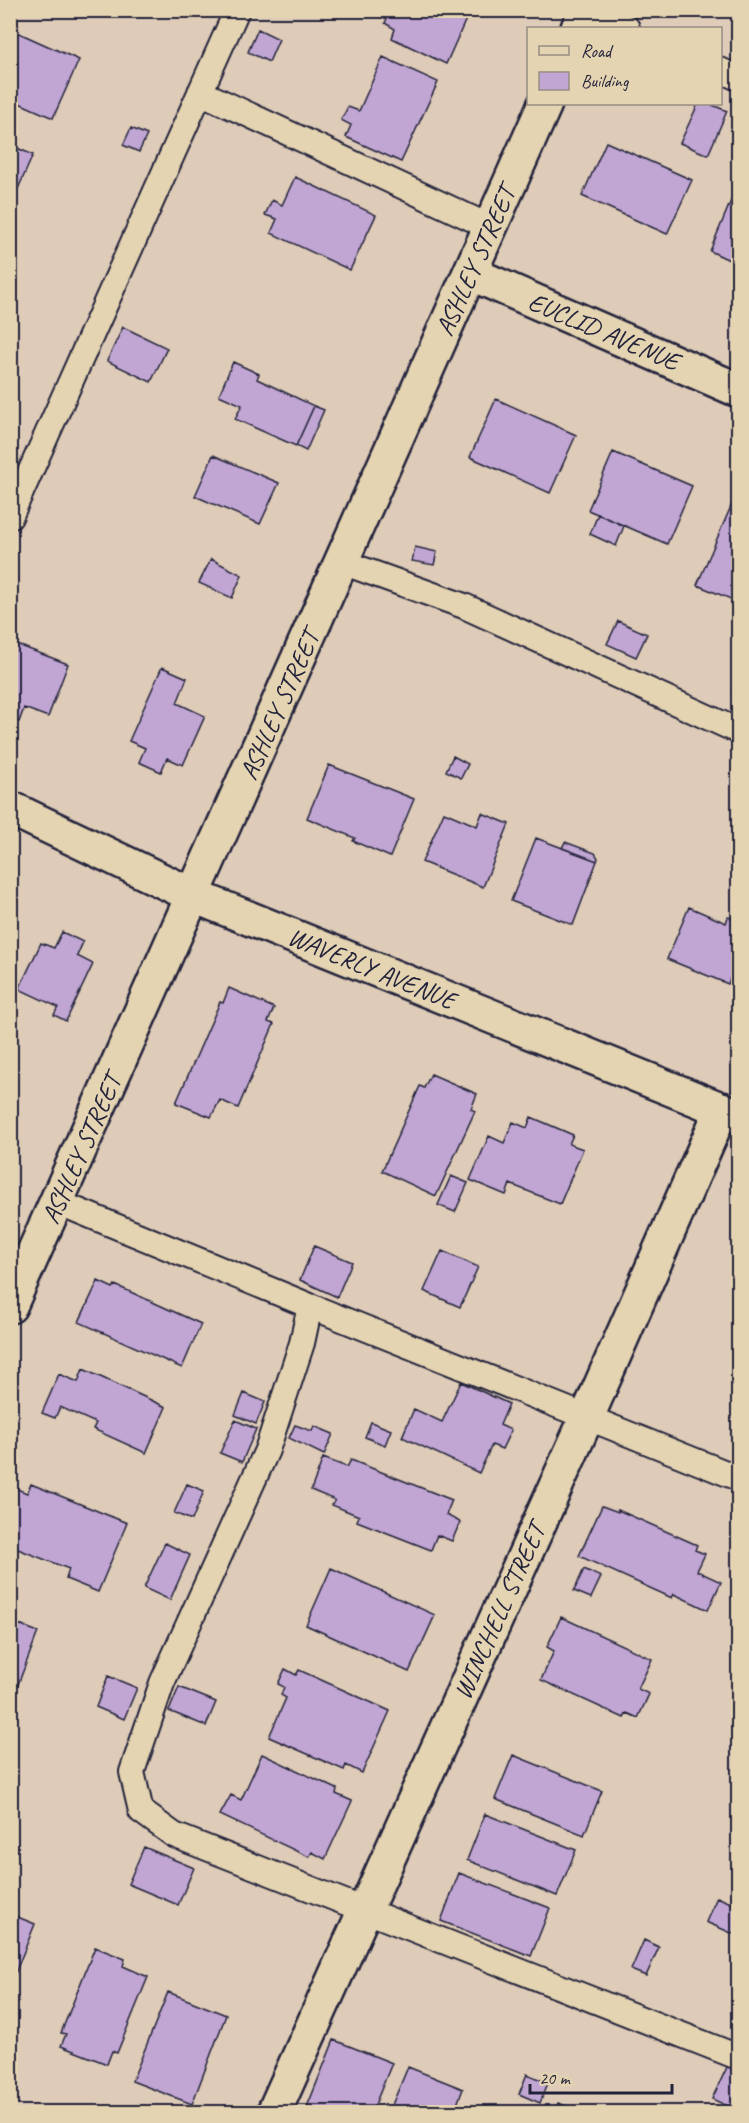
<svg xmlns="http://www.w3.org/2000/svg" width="749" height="2123" font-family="Caveat,sans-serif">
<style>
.building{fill:#c1a6d3;stroke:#22223b;stroke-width:1.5}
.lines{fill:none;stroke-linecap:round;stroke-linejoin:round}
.lane-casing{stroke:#22223b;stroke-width:28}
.street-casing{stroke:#22223b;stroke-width:38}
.lane{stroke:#e5d4b1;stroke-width:24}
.street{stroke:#e5d4b1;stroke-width:33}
.labels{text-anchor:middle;stroke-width:4.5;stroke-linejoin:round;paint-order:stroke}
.street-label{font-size:26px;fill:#22223b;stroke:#e5d4b1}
</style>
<rect width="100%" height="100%" fill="#decbb8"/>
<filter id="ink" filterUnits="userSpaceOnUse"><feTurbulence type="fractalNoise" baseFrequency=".0167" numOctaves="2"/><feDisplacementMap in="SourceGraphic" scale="12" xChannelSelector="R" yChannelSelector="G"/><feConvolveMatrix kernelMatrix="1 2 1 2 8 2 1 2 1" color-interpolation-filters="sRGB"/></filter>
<g filter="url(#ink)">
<path class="building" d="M 391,10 L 402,12 L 402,10 L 470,10 L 446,64 L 392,38 L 395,29 L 385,23 Z
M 10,29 L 79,60 L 53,118 L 10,99 Z
M 258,29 L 279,39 L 269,62 L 248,52 Z
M 383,57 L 438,82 L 401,162 L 346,137 L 351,125 L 341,120 L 348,107 L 359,111 Z
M 698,104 L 710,104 L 727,111 L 708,155 L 680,143 Z
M 131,128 L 147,135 L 139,152 L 123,145 Z
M 606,142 L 692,180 L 667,234 L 582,196 Z
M 10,145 L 33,155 L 10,207 Z
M 295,177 L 376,215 L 350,270 L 271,233 L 277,219 L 265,215 L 272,200 L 282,205 Z
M 735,191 L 738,192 L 738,264 L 710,251 Z
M 123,327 L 167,348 L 151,382 L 107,361 Z
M 233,362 L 259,374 L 257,379 L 314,406 L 296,446 L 235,419 L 242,405 L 219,395 Z
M 496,399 L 576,435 L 550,493 L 470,457 Z
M 314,406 L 324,410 L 306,451 L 296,446 Z
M 613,452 L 692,486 L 667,544 L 588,510 Z
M 213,455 L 279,483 L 260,524 L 195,496 Z
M 732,504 L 738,507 L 738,602 L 697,585 Z
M 598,514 L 624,526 L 616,546 L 590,534 Z
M 415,547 L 437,552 L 434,565 L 412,561 Z
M 211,559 L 242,575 L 232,598 L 199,583 Z
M 618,621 L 647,634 L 636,657 L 607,644 Z
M 10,642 L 68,664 L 48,717 L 24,708 L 19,722 L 10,719 Z
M 162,667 L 187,678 L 177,703 L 205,716 L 183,765 L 167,758 L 161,772 L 139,762 L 145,748 L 129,741 Z
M 738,681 L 738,697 L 732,695 Z
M 453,756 L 468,764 L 461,778 L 446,771 Z
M 329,765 L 414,799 L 390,857 L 353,841 L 355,838 L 307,818 Z
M 444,812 L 477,826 L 482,813 L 509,824 L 483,887 L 422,862 Z
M 536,838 L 597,861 L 573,925 L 511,901 Z
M 565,842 L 595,853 L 598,858 L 597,861 L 562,848 Z
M 689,907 L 726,923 L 728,917 L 738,920 L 738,958 L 728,984 L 667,959 Z
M 62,932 L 83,942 L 77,956 L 93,964 L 66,1021 L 54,1015 L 58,1007 L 19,989 L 41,943 L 54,948 Z
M 229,988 L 274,1008 L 268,1022 L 274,1024 L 238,1108 L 220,1100 L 211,1117 L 176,1103 L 220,1002 L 223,1003 Z
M 431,1074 L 477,1094 L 471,1109 L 475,1111 L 436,1196 L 382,1171 L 420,1086 L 424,1088 Z
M 531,1117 L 573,1135 L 569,1144 L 583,1149 L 560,1204 L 510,1184 L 506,1195 L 470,1180 L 489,1136 L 504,1143 L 513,1122 L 527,1128 Z
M 451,1176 L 468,1183 L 455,1212 L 438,1205 Z
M 314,1246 L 352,1262 L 337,1297 L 300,1280 Z
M 442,1251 L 478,1267 L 460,1307 L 424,1291 Z
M 98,1281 L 113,1288 L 115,1285 L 201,1324 L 182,1368 L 79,1322 Z
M 83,1369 L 166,1407 L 146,1453 L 93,1429 L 96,1423 L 60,1407 L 55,1418 L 42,1413 L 59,1374 L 78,1382 Z
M 461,1382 L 509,1404 L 500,1425 L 511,1430 L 502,1449 L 492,1445 L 479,1473 L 402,1437 L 414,1409 L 442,1422 Z
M 244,1393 L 265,1402 L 256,1424 L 235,1415 Z
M 235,1420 L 256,1429 L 242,1462 L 220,1453 Z
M 371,1422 L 391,1430 L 385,1445 L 365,1437 Z
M 295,1425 L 312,1431 L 314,1426 L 333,1434 L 324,1455 L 289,1438 Z
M 323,1458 L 347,1467 L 351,1460 L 452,1500 L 446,1515 L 460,1522 L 452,1541 L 437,1535 L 431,1550 L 357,1521 L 359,1516 L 332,1505 L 335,1500 L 311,1490 Z
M 31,1484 L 127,1523 L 98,1592 L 66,1579 L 69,1569 L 10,1546 L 10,1492 L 12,1487 L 27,1493 Z
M 187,1484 L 204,1491 L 192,1520 L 174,1513 Z
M 602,1506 L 618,1512 L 618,1510 L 697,1545 L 695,1550 L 705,1554 L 697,1571 L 721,1582 L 708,1610 L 674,1594 L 672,1598 L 579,1556 Z
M 165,1543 L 190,1555 L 170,1600 L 144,1588 Z
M 331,1568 L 435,1615 L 409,1672 L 306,1625 Z
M 584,1569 L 601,1577 L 591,1598 L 574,1591 Z
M 561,1617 L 652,1659 L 638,1689 L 649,1694 L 638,1718 L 627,1713 L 624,1718 L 541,1680 L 554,1651 L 547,1647 Z
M 10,1621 L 38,1632 L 17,1687 L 10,1684 Z
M 285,1669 L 296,1675 L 299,1670 L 390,1711 L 362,1773 L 346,1765 L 344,1770 L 269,1737 L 286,1698 L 281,1695 L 284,1687 L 278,1684 Z
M 108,1676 L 137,1688 L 124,1719 L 96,1707 Z
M 179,1687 L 216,1702 L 206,1726 L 169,1711 Z
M 262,1754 L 337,1789 L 336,1794 L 352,1801 L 325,1859 L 312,1852 L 309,1857 L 220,1815 L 231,1795 L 241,1800 Z
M 513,1755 L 602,1791 L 584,1835 L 495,1799 Z
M 485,1814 L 576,1850 L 557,1896 L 467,1860 Z
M 144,1847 L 194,1868 L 178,1905 L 128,1884 Z
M 459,1873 L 550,1908 L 531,1956 L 441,1921 Z
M 717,1897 L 738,1906 L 738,1929 L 736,1935 L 706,1922 Z
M 10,1914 L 35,1924 L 10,1986 Z
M 644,1940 L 659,1947 L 646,1976 L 631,1970 Z
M 95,1947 L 125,1959 L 123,1966 L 148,1977 L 117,2053 L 112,2051 L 107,2064 L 61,2046 L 66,2034 L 61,2033 Z
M 168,1992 L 226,2015 L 192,2104 L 132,2081 Z
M 334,2040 L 392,2063 L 372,2112 L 305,2112 Z
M 729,2063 L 738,2067 L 738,2111 L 712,2099 Z
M 408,2067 L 463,2089 L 454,2112 L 389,2112 Z
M 527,2074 L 548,2083 L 540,2103 L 519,2094 Z
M 558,2103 L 583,2112 L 555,2112 Z"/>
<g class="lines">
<g class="lane-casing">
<path id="lane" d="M 587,10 L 627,28
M 720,70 L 738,78
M 200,92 L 490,227
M 10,517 L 237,10
M 342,562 L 464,606 L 738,731
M 57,1202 L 310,1306 L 302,1343 L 267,1450 L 162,1683 L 132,1772 L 141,1811 L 174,1835 L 738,2057
M 310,1306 L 738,1478"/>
</g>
<g class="street-casing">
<path id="street" d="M 578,28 L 586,10
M 470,273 L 738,390
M 10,808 L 194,896 L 738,1116
M 10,1306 L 545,104
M 274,2112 L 587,1417 L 722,1109"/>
</g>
<use href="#lane" class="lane"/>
<use href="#street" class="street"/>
</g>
</g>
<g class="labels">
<g class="street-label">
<text transform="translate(475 261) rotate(-66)" y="9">ASHLEY STREET</text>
<text transform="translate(604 331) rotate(23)" y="9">EUCLID AVENUE</text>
<text transform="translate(279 705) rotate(-66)" y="9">ASHLEY STREET</text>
<text transform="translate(372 968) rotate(22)" y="9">WAVERLY AVENUE</text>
<text transform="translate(81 1149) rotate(-66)" y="9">ASHLEY STREET</text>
<text transform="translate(499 1611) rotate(-66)" y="9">WINCHELL STREET</text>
</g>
</g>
<rect width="749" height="2123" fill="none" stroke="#e5d4b1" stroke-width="36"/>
<rect x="18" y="18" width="713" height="2087" fill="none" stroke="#22223b" stroke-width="2" filter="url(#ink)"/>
<rect x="527" y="27" width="195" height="78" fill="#e5d4b1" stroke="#978d82" stroke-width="1.5"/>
<rect x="539" y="46" width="30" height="9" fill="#e5d4b1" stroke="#978d82" stroke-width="1.5"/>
<text x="581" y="57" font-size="18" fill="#22223b">Road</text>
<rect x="539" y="72" width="30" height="18" fill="#c1a6d3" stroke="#978d82" stroke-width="1.5"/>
<text x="581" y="87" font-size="18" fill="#22223b">Building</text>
<path d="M530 2084v9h142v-9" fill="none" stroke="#22223b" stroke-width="3"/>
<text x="539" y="2084" font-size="18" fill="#22223b" stroke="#e5d4b1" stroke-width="4.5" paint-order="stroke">20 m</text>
</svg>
